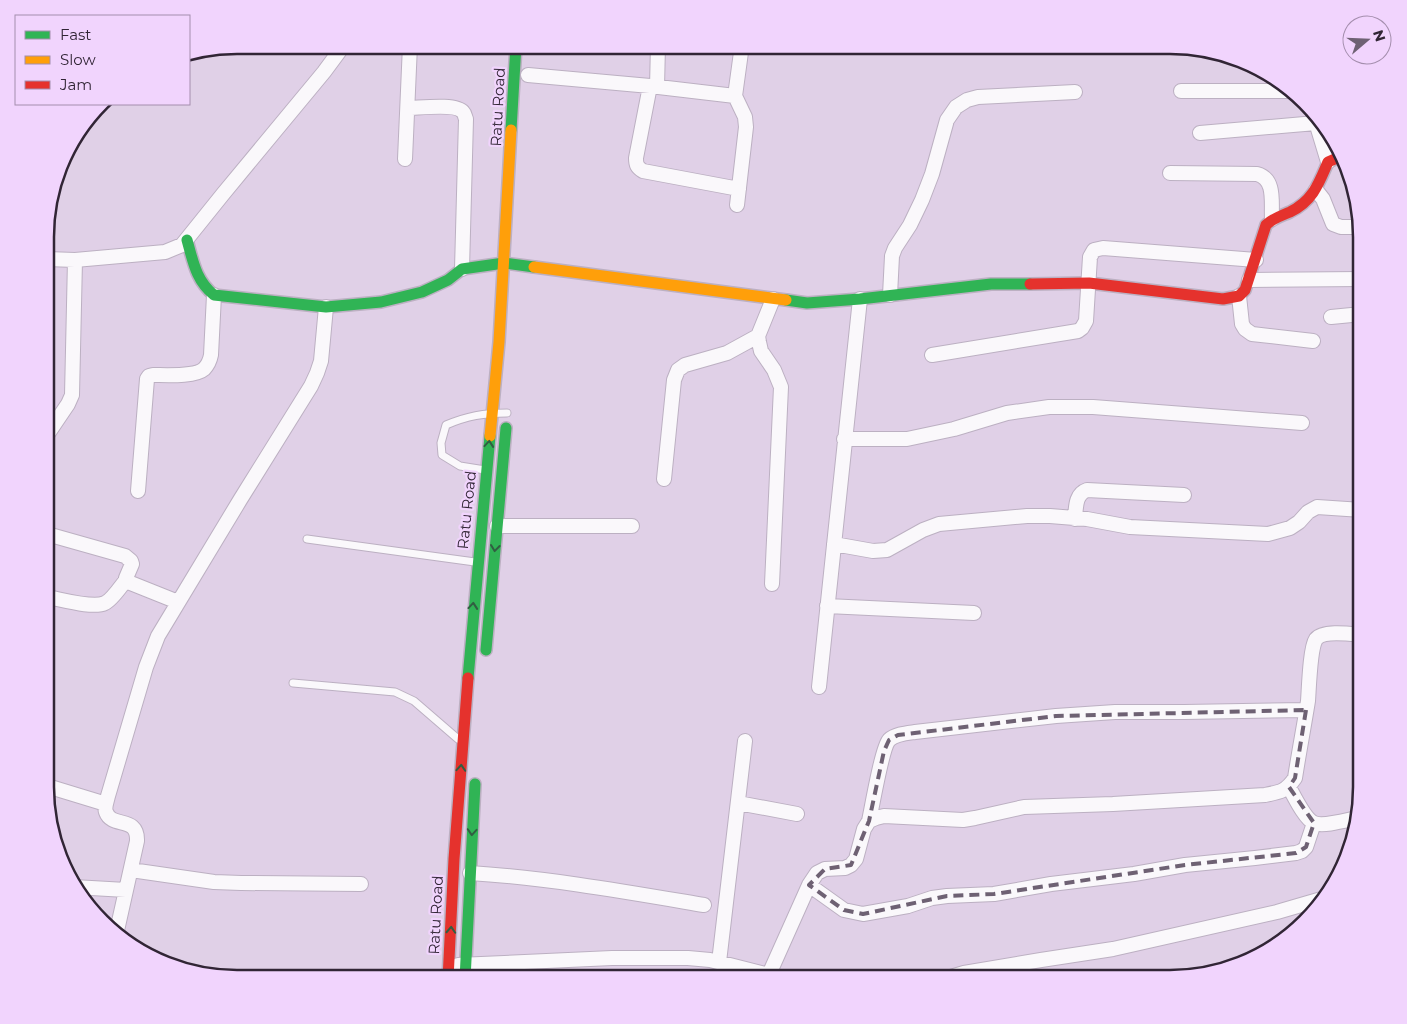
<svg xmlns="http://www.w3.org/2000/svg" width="1407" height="1024" font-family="Montserrat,sans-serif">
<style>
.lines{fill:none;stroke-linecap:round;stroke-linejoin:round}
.lane-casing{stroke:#bcb0c2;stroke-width:9}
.street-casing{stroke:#bcb0c2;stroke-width:16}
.fast-casing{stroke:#bcb0c2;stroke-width:14}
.slow-casing{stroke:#bcb0c2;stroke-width:14}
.jam-casing{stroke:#bcb0c2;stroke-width:14}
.lane{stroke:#faf8fb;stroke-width:7}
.street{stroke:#faf8fb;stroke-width:14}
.fast{stroke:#30b455;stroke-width:11}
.slow{stroke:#ff9f0a;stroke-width:11}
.jam{stroke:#e5322d;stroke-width:11}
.oneway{stroke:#315e42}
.marked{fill:none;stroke:#6e6173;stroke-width:4;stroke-dasharray:10 6;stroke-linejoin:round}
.labels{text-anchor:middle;stroke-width:4.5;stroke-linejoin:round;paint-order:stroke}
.street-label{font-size:15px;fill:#312535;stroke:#f1d4fd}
.rim{fill:none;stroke:#312535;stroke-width:2.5}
</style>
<rect width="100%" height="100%" fill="#e0d0e7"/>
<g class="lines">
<g class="lane-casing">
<path id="lane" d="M 485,470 L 460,466 L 442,455 L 441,443 L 446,425 C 467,416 484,413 507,413
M 307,539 L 475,562
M 293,683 L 395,692 L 414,701 L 458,739"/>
</g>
<g class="street-casing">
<path id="street" d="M 528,75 L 650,86 L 735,96
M 650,86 L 636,158 C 636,165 637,167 643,171 L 739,189
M 657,87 L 658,45
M 1181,91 L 1292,91
M 408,108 C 419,108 456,103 463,112 C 465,114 465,117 466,119 L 462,269
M 1315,119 L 1328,162
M 1200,133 L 1316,123
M 405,159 L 410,45
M 1170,173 L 1257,174 C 1276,179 1271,203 1272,219
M 1316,190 L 1323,199 L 1333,224 L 1341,227 L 1362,227
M 737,205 L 746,127 L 745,117 L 735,96 L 742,45
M 47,259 L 75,260 L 165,252 L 182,245 L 223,194 L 324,72 L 344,45
M 1249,280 L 1362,279
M 890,295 L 892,256 L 895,248 L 910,225 L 922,200 L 932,174 L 947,120 L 956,107 L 967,100 L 978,97 L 1075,92
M 1239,296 L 1242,324 L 1245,329 L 1252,334 L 1313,341
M 1331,317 L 1362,314
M 932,355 L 1078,331 L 1082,328 L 1086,321 L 1090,257 L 1094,250 L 1103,248 L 1256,260
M 47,435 L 68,404 L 72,395 L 75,260
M 844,439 L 907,439 L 954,429 L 1007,413 L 1049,407 L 1093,407 L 1302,423
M 664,479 L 674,380 L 678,370 L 685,365 L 727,353 L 758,336
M 138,491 L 147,379 L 149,376 L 153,375 C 165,375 195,377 204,369 C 208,365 210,360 211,355 L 214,295
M 1075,519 C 1076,508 1075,494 1087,490 L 1184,495
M 497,526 L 632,526
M 47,534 L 125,556 L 131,561 L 132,564 L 126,578 L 128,582 L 178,602
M 834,544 L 873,551 L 887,550 L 923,530 L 939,524 L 1027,516 L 1050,516 L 1087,519 L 1130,527 L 1268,534 L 1290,528 L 1299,522 L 1308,512 L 1317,507 L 1362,510
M 772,584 L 781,387 L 774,370 L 761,351 L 759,342 L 758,336 L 773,299
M 47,597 C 60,599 93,609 105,603 C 112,600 121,586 126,580
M 827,606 L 974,613
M 819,687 L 860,299
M 47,786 L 106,804
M 1289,787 C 1294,796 1305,819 1314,823 C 1323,827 1347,820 1357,818
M 738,803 L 797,814
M 869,821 C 872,807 882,748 889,740 C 895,734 908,733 915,732 L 1056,716 L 1115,712 L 1184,712 L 1306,710
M 131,870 L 214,882 L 241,883 L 361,884
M 470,873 C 549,878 627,892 704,905
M 809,885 L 844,910 L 863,914 L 908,906 L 932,898 L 947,896 L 994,894 L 1051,884 L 1134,874 L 1185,865 L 1255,858 L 1296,853 L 1302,851 L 1306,847 L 1314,823
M 74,887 L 126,890
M 116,935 L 137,841 C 138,815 112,829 106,812 C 104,807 107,801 108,796 L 146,667 L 158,636 L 240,500 L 311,386 L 317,373 L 321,361 L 326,307
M 719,962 L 745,741
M 458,965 L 612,958 L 688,958 L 710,960 L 785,979
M 767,979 L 809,885 L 817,873 L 825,869 L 845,868 L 851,865 L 856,859 L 864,829 L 869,821 L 876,818 L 884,816 L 963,820 L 975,818 L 1024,807 L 1113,804 L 1265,795 C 1281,792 1286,791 1295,778 C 1299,752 1304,726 1308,701 C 1309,688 1310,648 1316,639 C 1323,630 1351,634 1362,635
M 944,979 L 964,973 L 1041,960 L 1113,949 L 1277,912 L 1325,898"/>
</g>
<g class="fast-casing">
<path id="fast" d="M 511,130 L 516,45
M 187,240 C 193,261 196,281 214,295 L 326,307 L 381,302 L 422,292 L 448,280 L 462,269 L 504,263 L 534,267
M 786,300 L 807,303 L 860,299 L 991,284 L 1030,284
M 486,650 L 506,428
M 468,678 L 490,436
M 465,979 L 475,784"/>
</g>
<g class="slow-casing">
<path id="slow" d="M 534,267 L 786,300
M 490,436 L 499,342 L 511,130"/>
</g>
<g class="jam-casing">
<path id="jam" d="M 1030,284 L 1089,283 L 1223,299 L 1239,296 L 1245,290 L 1266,225 C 1273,218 1281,216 1290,212 C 1313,201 1319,183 1328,162 L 1337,158 L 1344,157
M 448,979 L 454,859 L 468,678"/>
</g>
<use href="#lane" class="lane"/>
<use href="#street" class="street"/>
<use href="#fast" class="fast"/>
<use href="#slow" class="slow"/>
<use href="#jam" class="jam"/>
</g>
<defs><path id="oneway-chevron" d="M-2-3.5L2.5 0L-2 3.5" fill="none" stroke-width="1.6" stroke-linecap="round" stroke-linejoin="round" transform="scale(1.25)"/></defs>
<g class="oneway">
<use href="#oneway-chevron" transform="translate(489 444) rotate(-85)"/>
<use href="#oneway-chevron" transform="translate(495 548) rotate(97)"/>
<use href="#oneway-chevron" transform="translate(473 606) rotate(-85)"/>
<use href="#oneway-chevron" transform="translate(461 768) rotate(-86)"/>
<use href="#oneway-chevron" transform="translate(472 832) rotate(94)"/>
<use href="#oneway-chevron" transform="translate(451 930) rotate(-87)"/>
</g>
<path class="marked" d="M 1306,710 L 1295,778 L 1289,787 L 1314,823 L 1306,847 L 1296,853 L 1185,865 L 994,894 L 947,896 L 863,914 L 844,910 L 809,885 L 825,869 L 851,865 L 869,821 L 884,751 L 889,740 L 898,735 L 1056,716 Z"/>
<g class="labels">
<g class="street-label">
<text transform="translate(498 107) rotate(-87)" y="5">Ratu Road</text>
<text transform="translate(467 510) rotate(-84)" y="5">Ratu Road</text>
<text transform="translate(436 915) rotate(-87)" y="5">Ratu Road</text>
</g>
</g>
<path d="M0 0H1407V1024H0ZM237 54H1170A183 183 0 0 1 1353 237V787A183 183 0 0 1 1170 970H237A183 183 0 0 1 54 787V237A183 183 0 0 1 237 54Z" fill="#f1d4fd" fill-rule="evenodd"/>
<path class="rim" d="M237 54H1170A183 183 0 0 1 1353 237V787A183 183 0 0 1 1170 970H237A183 183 0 0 1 54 787V237A183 183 0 0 1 237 54Z"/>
<rect x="15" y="15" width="175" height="90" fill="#f1d4fd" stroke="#a48ead"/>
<rect x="25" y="31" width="25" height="8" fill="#30b455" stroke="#a48ead"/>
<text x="60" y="40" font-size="15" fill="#312535">Fast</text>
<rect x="25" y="56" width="25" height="8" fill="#ff9f0a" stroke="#a48ead"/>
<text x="60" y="65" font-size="15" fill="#312535">Slow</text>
<rect x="25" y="81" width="25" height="8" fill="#e5322d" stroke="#a48ead"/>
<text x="60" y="90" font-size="15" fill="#312535">Jam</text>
<g transform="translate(1367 40) rotate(71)"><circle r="24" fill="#f1d4fd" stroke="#a48ead"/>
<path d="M0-4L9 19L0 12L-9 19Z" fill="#6e6173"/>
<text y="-8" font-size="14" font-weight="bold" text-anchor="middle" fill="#312535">N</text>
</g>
</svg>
